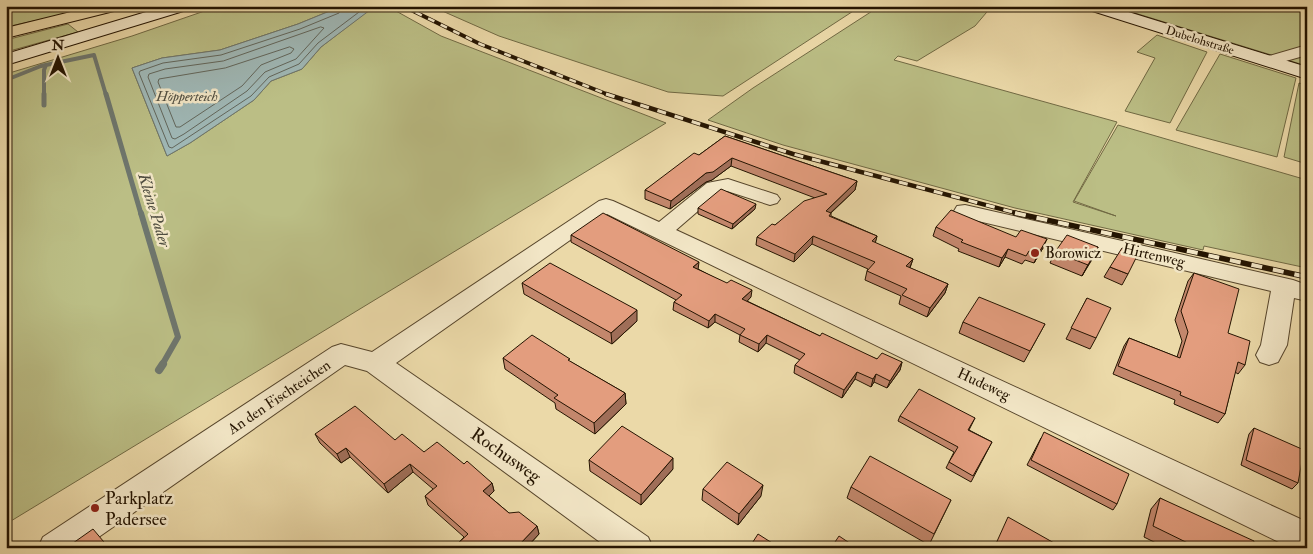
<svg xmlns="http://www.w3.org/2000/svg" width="1313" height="554" font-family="'IM FELL Double Pica',serif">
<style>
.green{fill:#bbbe85;stroke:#706943}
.water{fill:#9fb7b5;stroke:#6e766d}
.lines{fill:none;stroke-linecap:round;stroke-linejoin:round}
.shore{stroke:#62665b;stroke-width:1}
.stream-far3{stroke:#6e766d;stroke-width:4}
.stream-far2{stroke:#6e766d;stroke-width:5}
.stream-far1{stroke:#6e766d;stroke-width:6}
.stream{stroke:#6e766d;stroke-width:8}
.street-casing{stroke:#56452b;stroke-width:2}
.secondary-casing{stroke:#241401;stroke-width:2}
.highway-casing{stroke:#241401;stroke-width:2}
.street{fill:#f2e6c6;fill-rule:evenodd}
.secondary{fill:#f2e6c6;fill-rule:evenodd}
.highway{fill:#ebd9a8;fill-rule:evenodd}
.rail-far2-casing{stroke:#241401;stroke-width:4}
.rail-far1-casing{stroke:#241401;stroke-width:4.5}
.rail-casing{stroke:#241401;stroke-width:5.5}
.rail-far2{stroke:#f2e6c6;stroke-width:2.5;stroke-dasharray:7;stroke-linecap:butt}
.rail-far1{stroke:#f2e6c6;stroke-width:3;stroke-dasharray:9;stroke-linecap:butt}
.rail{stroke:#f2e6c6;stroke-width:4;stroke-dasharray:11;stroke-linecap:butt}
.wall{fill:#c3876c;stroke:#241401}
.shaded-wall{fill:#9f6e58;stroke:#241401}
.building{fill:#e39d7e;stroke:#241401}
.poi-dot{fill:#8f2418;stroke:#f2e6c6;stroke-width:2}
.labels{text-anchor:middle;stroke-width:5;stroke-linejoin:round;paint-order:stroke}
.far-street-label{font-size:12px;fill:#241401;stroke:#f2e6c6}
.far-water-label{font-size:14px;font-style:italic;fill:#4f4d40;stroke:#f2e6c6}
.poi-label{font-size:15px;fill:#241401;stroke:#f2e6c6;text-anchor:start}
.street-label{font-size:15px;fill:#241401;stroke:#f2e6c6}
.water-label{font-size:16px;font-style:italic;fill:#4f4d40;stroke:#f2e6c6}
.near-street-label{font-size:18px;fill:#241401;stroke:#f2e6c6}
.near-poi-label{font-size:18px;fill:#241401;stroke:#f2e6c6;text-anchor:start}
</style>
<rect width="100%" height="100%" fill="#ebd9a8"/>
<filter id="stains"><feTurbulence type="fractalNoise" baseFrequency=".004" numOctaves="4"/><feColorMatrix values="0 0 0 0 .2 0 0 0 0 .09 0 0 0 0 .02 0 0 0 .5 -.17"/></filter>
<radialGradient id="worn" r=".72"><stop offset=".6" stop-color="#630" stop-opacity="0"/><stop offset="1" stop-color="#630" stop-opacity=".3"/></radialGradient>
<path class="green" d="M 6,6 L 40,6 L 47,10 L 65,6 L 70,13 L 6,27 Z
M 219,6 L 342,6 L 298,24 L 220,50 L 162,58 L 132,68 L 167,156 L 190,143 L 254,100 L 271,81 L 302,69 L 321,47 L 373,7 L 370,6 L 387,6 L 441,36 L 666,123 L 6,524 L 6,74 L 132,36 Z
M 431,6 L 861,6 L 723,96 L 668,92 L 499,36 Z
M 880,6 L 992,6 L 975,26 L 917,61 L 898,56 L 894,60 L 1117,122 L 1073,202 L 1116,216 L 1074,201 L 1118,125 L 1307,180 L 1307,268 L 1204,246 L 1203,250 L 1015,208 L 783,145 L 708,120 L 753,88 Z
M 1112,6 L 1307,6 L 1307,66 Z
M 68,24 L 78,32 L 6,52 L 6,40 Z
M 1157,35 L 1207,52 L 1170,123 L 1125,111 L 1155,58 L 1137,52 Z
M 1220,54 L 1296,78 L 1277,157 L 1176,130 Z
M 1299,83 L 1307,85 L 1307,164 L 1284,157 Z"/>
<path class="water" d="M 342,6 L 374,7 L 321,47 L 302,69 L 271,81 L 254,100 L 190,143 L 167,156 L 132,68 L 162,58 L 220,50 L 298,24 Z"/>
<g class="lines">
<path class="shore" d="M 342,6 L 339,13 L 300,29 L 221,55 L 163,63 L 140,71 L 139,73 L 169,147 L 172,148 L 251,96 L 269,77 L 299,64 L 318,43 L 367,6
M 321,27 L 324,28 L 296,59 L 265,72 L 247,91 L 184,134 L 175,139 L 172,138 L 148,77 L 149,74 L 165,69 L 223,61 Z
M 290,47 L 294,49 L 291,53 L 261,65 L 242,86 L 180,127 L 176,127 L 158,82 L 159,79 L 225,68 Z"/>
<path class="stream-far3" d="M 6,80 L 41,66 L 94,55 L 106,95
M 44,95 L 44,70 L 46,65"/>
<path class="stream-far2" d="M 44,94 L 44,105
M 106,94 L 141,214"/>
<path class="stream-far1" d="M 141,213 L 178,337 L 162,365"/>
<path class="stream" d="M 159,370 L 163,364"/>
<g class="street-casing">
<path id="street" d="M 1307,45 L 1307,55 L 1268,66 L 1262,64 L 1260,61 L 1262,58 Z
M 728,179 L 777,195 L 780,199 L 777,203 L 770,205 L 727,191 L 720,192 L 676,230 L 1307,522 L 1307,548 L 1291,548 L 607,214 L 396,363 L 648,537 L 653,548 L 608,548 L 367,371 L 345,365 L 83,548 L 38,548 L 43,537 L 332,347 L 341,344 L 372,352 L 599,201 L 606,199 L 613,201 L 659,222 L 707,183 Z
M 965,205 L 1293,280 L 1307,285 L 1307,301 L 1294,298 L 1287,345 L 1278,362 L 1269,365 L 1260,362 L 1256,355 L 1261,345 L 1271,291 L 957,216 L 954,211 L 957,206 Z"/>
</g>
<g class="secondary-casing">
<path id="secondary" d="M 166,6 L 192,6 L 190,9 L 6,65 L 6,54 Z
M 1084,6 L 1109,6 L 1307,67 L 1307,79 L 1086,9 Z"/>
</g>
<g class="highway-casing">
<path id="highway" d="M 95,6 L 124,6 L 122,9 L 6,38 L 6,28 Z"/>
</g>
<use href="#street" class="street"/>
<use href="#secondary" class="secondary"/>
<use href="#highway" class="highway"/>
<g class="rail-far2-casing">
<path id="rail-far2" d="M 403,6 L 480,44 L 609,95"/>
</g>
<g class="rail-far1-casing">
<path id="rail-far1" d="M 606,94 L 793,154 L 1020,214"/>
</g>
<g class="rail-casing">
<path id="rail" d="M 1015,213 L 1307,277"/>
</g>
<use href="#rail-far2" class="rail-far2"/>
<use href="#rail-far1" class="rail-far1"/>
<use href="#rail" class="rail"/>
</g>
<path class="wall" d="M 725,136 L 857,181 L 855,190 L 831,213 L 831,216 L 877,236 L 875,243 L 913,259 L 910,268 L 948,284 L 945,293 L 927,317 L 899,304 L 901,296 L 865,280 L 867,271 L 868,269 L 812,244 L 794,262 L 756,245 L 757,237 L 815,198 L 731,166 L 712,180 L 706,182 L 670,209 L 645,199 L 645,190 L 699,155 Z
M 698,208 L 755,209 L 732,229 L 698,214 Z
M 936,227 L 1043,248 L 1034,263 L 1025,260 L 1022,264 L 1005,257 L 999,267 L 958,251 L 959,249 L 933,236 Z
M 571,235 L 698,269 L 751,297 L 747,301 L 820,336 L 877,359 L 902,362 L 900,370 L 887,388 L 874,382 L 871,387 L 855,379 L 842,398 L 794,373 L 795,365 L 800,360 L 766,343 L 758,352 L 739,342 L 740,335 L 715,322 L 708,328 L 673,310 L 674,302 L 676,300 L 571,242 Z
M 1098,247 L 1082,276 L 1050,263 L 1055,252 Z
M 1110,267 L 1128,274 L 1122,285 L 1104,277 Z
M 1194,273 L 1245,365 L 1238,374 L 1235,372 L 1225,414 L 1218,423 L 1174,404 L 1175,400 L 1113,374 L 1124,346 L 1129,338 L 1177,357 L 1182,341 L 1175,320 L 1188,281 Z
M 522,283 L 637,321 L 612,344 L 524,294 Z
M 1087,298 L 1096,338 L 1090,349 L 1066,339 Z
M 963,322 L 1045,324 L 1024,362 L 959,333 Z
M 503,358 L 571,362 L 625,393 L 626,404 L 595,434 L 556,409 L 555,403 L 505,369 Z
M 900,416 L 975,418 L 969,430 L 992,442 L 971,482 L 946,468 L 954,452 L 898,421 Z
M 1254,428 L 1298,483 L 1292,489 L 1241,465 L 1249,434 Z
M 315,434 L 395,440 L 424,452 L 464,464 L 492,483 L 494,491 L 489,496 L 509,513 L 537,526 L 539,534 L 528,546 L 453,548 L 464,537 L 428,505 L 425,496 L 433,489 L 413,472 L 388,493 L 350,457 L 341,463 L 320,443 Z
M 1041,438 L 1117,504 L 1113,510 L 1027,465 Z
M 589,460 L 673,469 L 641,505 L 590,471 Z
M 851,487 L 951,500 L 929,545 L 847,498 Z
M 703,489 L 761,496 L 738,525 L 702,500 Z
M 1160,498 L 1253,548 L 1166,548 L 1144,537 L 1151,509 Z"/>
<path class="shaded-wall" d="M 732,158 L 731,166 L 712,180 L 706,182 L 670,209 L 671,201 L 706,173 Z
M 857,181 L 855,190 L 824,219 L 826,211 Z
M 756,204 L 755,209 L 732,229 L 733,224 Z
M 813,236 L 812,244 L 794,262 L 795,254 Z
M 877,236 L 875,244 L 872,241 Z
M 1047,239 L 1043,248 L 1034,263 L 1038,254 Z
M 1098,247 L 1093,258 L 1082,276 L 1088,265 Z
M 1008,249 L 1005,257 L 999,267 L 1002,258 Z
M 913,259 L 910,267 L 904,275 L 906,266 Z
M 699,262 L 698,270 L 693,267 Z
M 948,284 L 945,293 L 927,317 L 930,308 Z
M 752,290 L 751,297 L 742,307 L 742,299 Z
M 637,310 L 637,321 L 612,344 L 611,333 Z
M 715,314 L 715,322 L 708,328 L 709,321 Z
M 767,335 L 766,343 L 758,352 L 759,344 Z
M 902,362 L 900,370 L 887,388 L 890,381 Z
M 857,372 L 855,379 L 842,398 L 844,390 Z
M 876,374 L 874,382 L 871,387 L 873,379 Z
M 625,393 L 626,404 L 595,434 L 594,423 Z
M 346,448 L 350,457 L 341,463 L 337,454 Z
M 673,458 L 673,469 L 641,505 L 641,495 Z
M 410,464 L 413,472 L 388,493 L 384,484 Z
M 492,483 L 494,491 L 485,500 L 483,491 Z
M 763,485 L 761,496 L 738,525 L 739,514 Z
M 537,526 L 539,534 L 526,548 L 518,546 Z"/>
<path class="building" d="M 725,136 L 857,181 L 826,211 L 831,213 L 829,216 L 877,236 L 872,241 L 913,259 L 906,266 L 948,284 L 930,308 L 902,295 L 907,289 L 867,271 L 875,262 L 813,236 L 795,254 L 757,237 L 772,224 L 775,225 L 804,201 L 827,194 L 732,158 L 713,172 L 706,173 L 671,201 L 645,190 L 694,153 L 699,155 Z
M 721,189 L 756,204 L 733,224 L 698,208 Z
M 951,210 L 1016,237 L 1021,230 L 1047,239 L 1038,254 L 1029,251 L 1026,256 L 1008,249 L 1002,258 L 961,242 L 963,240 L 936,227 Z
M 603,213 L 699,262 L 693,267 L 727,283 L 731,280 L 752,290 L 742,299 L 820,336 L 822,333 L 877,359 L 882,353 L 902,362 L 890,381 L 876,374 L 873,379 L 857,372 L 844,390 L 795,365 L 805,354 L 767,335 L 759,344 L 740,335 L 745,329 L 715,314 L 709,321 L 674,302 L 682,295 L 571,235 Z
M 1067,235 L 1098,247 L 1088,265 L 1055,252 Z
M 1122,248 L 1138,254 L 1128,274 L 1110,267 Z
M 550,263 L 637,310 L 611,333 L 522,283 Z
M 1194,273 L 1239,289 L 1228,333 L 1250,341 L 1245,365 L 1238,362 L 1225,414 L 1180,395 L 1181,392 L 1118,366 L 1129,338 L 1180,358 L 1188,332 L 1181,311 Z
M 979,297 L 1045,324 L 1030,351 L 963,322 Z
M 1087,298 L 1111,308 L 1096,338 L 1071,328 Z
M 532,335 L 570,359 L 568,360 L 625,393 L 594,423 L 554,398 L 558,395 L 503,358 Z
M 919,389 L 975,418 L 968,430 L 992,442 L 973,476 L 949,462 L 958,447 L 900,416 Z
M 355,406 L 395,440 L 402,434 L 424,452 L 437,442 L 464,464 L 467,461 L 492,483 L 483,491 L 509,513 L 519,512 L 537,526 L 518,546 L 553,546 L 555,548 L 453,548 L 468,534 L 425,496 L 437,486 L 410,464 L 384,484 L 346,448 L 337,454 L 315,434 Z
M 622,426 L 673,458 L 641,495 L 589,460 Z
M 1254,428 L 1304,450 L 1298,483 L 1246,460 Z
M 1044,432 L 1129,474 L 1117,504 L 1031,460 Z
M 870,456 L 951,500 L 934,534 L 851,487 Z
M 727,462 L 763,485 L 739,514 L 703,489 Z
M 1160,498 L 1254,541 L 1253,548 L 1198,548 L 1153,526 Z
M 1008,517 L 1063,548 L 994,548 Z
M 93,529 L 109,548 L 66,548 Z
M 758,534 L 780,548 L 749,548 Z
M 839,536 L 857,548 L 831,548 Z"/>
<g class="poi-dot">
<circle cx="1035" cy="253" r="5"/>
<circle cx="95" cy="508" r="5"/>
</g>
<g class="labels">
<g class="far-street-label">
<text transform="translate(1200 40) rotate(17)" y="4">Dubelohstraße</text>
</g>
<g class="far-water-label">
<text x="187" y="101">Höpperteich</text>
</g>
<g class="poi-label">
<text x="1045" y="258">Borowicz</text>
</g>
<g class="street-label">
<text transform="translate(1154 255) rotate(13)" y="5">Hirtenweg</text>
<text transform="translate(984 384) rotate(25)" y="5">Hudeweg</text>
<text transform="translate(279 397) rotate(-34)" y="5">An den Fischteichen</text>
</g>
<g class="water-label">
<text transform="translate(155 210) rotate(73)" y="6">Kleine Pader</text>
</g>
<g class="near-street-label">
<text transform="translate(506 455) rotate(35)" y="6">Rochusweg</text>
</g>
<g class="near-poi-label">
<text x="105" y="504">Parkplatz<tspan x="105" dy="21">Padersee</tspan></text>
</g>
</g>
<rect width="1313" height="554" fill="none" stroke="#ebd9a8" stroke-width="25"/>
<rect x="8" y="8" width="1298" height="539" fill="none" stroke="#241401" stroke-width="2.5"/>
<rect x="12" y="12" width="1288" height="529" fill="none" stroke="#241401"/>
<g transform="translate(58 58)" stroke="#f2e6c6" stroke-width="4" paint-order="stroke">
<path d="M0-4L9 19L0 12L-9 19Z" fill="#241401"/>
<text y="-8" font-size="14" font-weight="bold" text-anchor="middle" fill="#241401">N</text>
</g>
<rect width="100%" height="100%" filter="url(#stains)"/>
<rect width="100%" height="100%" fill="url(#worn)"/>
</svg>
